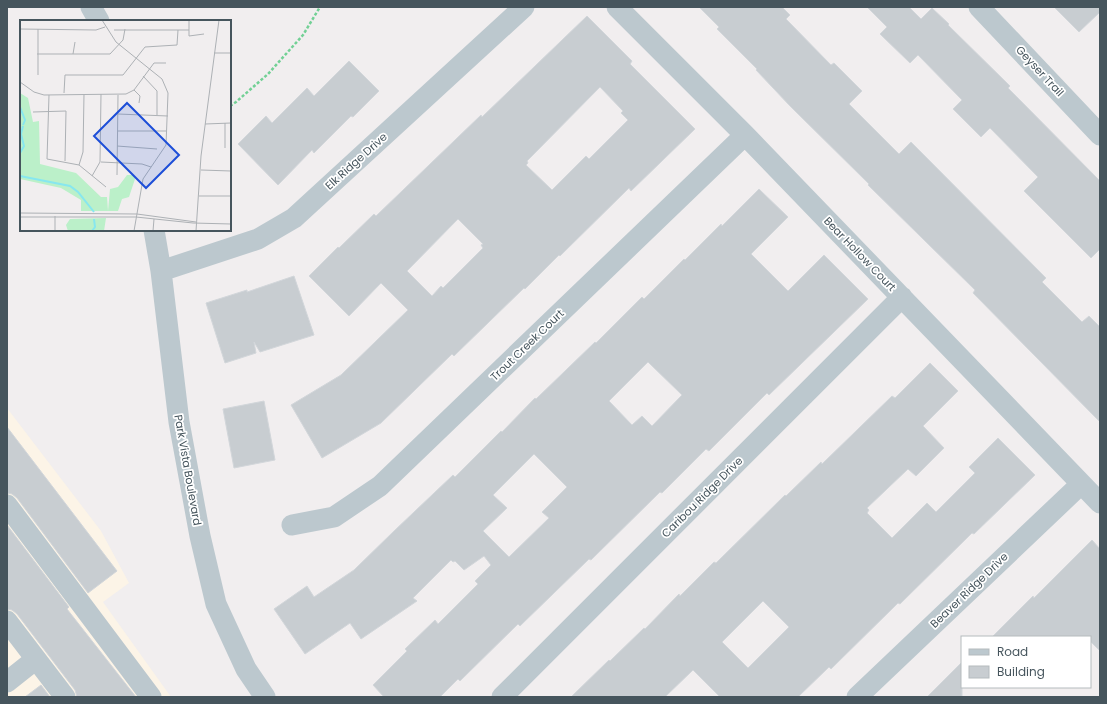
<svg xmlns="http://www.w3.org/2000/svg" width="1107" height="704" font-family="Poppins,sans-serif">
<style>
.commercial{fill:#fcf4e7}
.building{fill:#c8cdd1;stroke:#d2d6da;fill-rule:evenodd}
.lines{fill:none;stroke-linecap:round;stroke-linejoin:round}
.path{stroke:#72d095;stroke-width:2.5;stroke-dasharray:3 2;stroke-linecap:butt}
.minor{stroke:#bcc8ce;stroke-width:21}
.labels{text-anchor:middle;stroke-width:3.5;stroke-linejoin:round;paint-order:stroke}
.street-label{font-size:11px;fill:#46555d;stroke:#fff}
.inset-river{fill:none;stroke:#87e7ef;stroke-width:2}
.inset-road{fill:none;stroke:#adb1b5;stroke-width:1}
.view{fill:#1d4ed8;fill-opacity:0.15;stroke:#1d4ed8;stroke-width:2}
.inset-edge{fill:none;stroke:#46555d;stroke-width:2}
</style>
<rect width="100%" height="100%" fill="#f1eeef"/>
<path class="commercial" d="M 7,408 L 101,531 L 129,583 L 103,602 L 171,697 L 7,697 Z"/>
<path class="building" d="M 699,7 L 782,7 L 790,15 L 786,19 L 831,65 L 834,63 L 862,91 L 849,104 L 899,154 L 911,142 L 1046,278 L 1042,282 L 1082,322 L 1089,316 L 1100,327 L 1100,422 L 973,293 L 975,290 L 868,185 L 869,184 L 790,106 L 756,70 L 757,69 L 717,29 L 719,27 Z
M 867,7 L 909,7 L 921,19 L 932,8 L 949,24 L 948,25 L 1010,86 L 1008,88 L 1100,181 L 1100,249 L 1091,258 L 1024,191 L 1038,177 L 990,128 L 981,137 L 953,109 L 962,100 L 918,55 L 910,63 L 880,34 L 887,27 Z
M 1054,7 L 1100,7 L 1100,12 L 1079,32 Z
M 587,16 L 632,61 L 630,64 L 695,129 L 631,191 L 629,188 L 560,256 L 559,255 L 525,289 L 524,288 L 454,356 L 452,354 L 381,423 L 322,458 L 291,405 L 341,375 L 408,310 L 381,283 L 349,316 L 309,276 L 338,247 L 339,248 L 374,214 L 376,216 L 481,115 L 482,117 ZM 600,87 L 623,111 L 621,113 L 628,120 L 589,159 L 586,156 L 552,190 L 526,165 L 528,163 L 527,161 ZM 458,219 L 483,244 L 481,245 L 483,248 L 443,288 L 441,286 L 432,296 L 407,271 Z
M 349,61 L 379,91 L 353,117 L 351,116 L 314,153 L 312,150 L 278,185 L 238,144 L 266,116 L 272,123 L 307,88 L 314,96 Z
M 759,189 L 788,217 L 751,254 L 788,291 L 824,255 L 868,299 L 769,395 L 767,393 L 709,451 L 706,449 L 662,493 L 660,492 L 591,560 L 589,559 L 520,626 L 518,624 L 460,681 L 458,679 L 440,697 L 384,697 L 373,685 L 407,651 L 405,649 L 435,620 L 438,624 L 478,584 L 475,581 L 491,565 L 484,556 L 464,570 L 455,561 L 453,562 L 451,560 L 413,598 L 417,601 L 361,639 L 350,623 L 305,654 L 274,609 L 307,586 L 314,597 L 354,570 L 394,531 L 453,475 L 455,477 L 501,431 L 502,432 L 535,398 L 536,399 L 595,342 L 596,343 L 642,297 L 644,299 L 684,259 L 685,260 L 721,224 L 722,226 ZM 648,362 L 682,395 L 652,426 L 642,416 L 632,425 L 609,401 ZM 534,454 L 567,487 L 542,512 L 549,518 L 509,557 L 483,531 L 507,508 L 493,495 Z
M 294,276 L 314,335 L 260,352 L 254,342 L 256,353 L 225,363 L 206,303 L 247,290 L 247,292 Z
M 930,363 L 958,391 L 923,426 L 944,448 L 916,476 L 908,469 L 867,508 L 869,510 L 867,513 L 892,538 L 927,503 L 936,512 L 975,473 L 969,467 L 998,438 L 1035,475 L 974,534 L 972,533 L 900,604 L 898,603 L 831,669 L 829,667 L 798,697 L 720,697 L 693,670 L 665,697 L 571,697 L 609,660 L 610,661 L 644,628 L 645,629 L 679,594 L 680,596 L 714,562 L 716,563 L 785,495 L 786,496 L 821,462 L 822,464 L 892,396 L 895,398 ZM 763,601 L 789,627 L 748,668 L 722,642 Z
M 264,401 L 275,460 L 234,468 L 223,409 Z
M 7,427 L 117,571 L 88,593 L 17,498 L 12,494 L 7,493 Z
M 7,525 L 69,607 L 67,609 L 136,697 L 77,697 L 75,690 L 17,614 L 12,610 L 7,609 Z
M 1092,540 L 1100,549 L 1100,651 L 1090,641 L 1090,637 L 992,637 L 1033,596 L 1034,598 Z
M 962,662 L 962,697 L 927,697 Z
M 41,685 L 50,697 L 25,697 Z"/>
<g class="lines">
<path class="path" d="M 230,106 L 236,102 L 268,74 L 303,35 L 320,7"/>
<path class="minor" d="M 91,7 L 99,21
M 617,7 L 745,135 L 1100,503
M 979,7 L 1100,135
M 154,230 L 161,271 L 179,422 L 200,536 L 216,604 L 246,669 L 265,697
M 161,271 L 258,239 L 294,218 L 524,7
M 7,505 L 151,697
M 292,525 L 334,517 L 380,486 L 745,135
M 7,621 L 65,697
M 7,682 L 36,659
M 502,697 L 902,297
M 857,697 L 1081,484"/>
</g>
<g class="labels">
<g class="street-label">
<text transform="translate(1040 71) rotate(47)" y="4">Geyser Trail</text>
<text transform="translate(356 161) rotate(-42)" y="4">Elk Ridge Drive</text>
<text transform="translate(860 254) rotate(46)" y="4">Bear Hollow Court</text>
<text transform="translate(527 345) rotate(-44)" y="4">Trout Creek Court</text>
<text transform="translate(188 470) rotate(80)" y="4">Park Vista Boulevard</text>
<text transform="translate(702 497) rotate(-45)" y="4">Caribou Ridge Drive</text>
<text transform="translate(969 590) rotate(-44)" y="4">Beaver Ridge Drive</text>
</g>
</g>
<g transform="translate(20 20)">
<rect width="211" height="211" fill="#f1eeef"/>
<path d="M 107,155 L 114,155 L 115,159 L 109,177 L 102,179 L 98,191 L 88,191 L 90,169 L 98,167 Z" fill="#bbf0c9"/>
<path d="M 0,73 L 8,78 L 13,102 L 19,101 L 20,144 L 56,153 L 81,177 L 87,177 L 88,191 L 61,191 L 61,180 L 41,168 L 0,159 ZM 86,198 L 84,211 L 48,211 L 46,205 L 50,199 Z" fill="#bbf0c9"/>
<path class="inset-river" d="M 0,87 L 5,100 L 3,105M 0,133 L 4,126 L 1,114 L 3,106M 0,156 L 50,166 L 58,172 L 74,192M 72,211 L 75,207 L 74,199"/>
<path class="inset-road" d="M 82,0 L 96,22 L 142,59 L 148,73 L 146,125 L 123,159 L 114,211M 169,0 L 169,16 L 184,14M 0,9 L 76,10 L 85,7M 18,9 L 18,55M 94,10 L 169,10M 194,33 L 211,33M 17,34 L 90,34 L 103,20 L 105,9M 53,34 L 55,22M 123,56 L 137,71 L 137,95M 0,62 L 14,72 L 24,75 L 106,74 L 114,70 L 134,43 L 146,43M 114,70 L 120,76 L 119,83M 44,73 L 45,55 L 103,55 L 125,27 L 157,25 L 158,10M 29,75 L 27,139 L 59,145 L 86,167M 13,92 L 46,91 L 45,141M 98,94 L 148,96M 205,103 L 205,128M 185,104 L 211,103M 98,111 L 147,111M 97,126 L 137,129M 81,142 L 122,144 L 131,147M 59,145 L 63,132 L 64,74M 181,150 L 211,151M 97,155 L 98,75M 72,156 L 80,142 L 81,74M 179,176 L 211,176M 0,193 L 117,194 L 176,202M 0,197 L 116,197 L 173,203 L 211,204M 35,211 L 35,196M 133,211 L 134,199M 176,211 L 181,136 L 199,0"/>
<path class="view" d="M 107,83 L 159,135 L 126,168 L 74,116 Z"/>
<rect width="211" height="211" class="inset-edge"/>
</g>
<rect width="1107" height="704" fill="none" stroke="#46555d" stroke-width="16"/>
<rect x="961" y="636" width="130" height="52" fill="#ffffff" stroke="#b5bbbe"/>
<rect x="969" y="649" width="20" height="6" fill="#bcc8ce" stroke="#b5bbbe"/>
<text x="997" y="656" font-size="12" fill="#46555d">Road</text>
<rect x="969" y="666" width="20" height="12" fill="#c8cdd1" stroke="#b5bbbe"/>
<text x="997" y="676" font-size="12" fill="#46555d">Building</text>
</svg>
